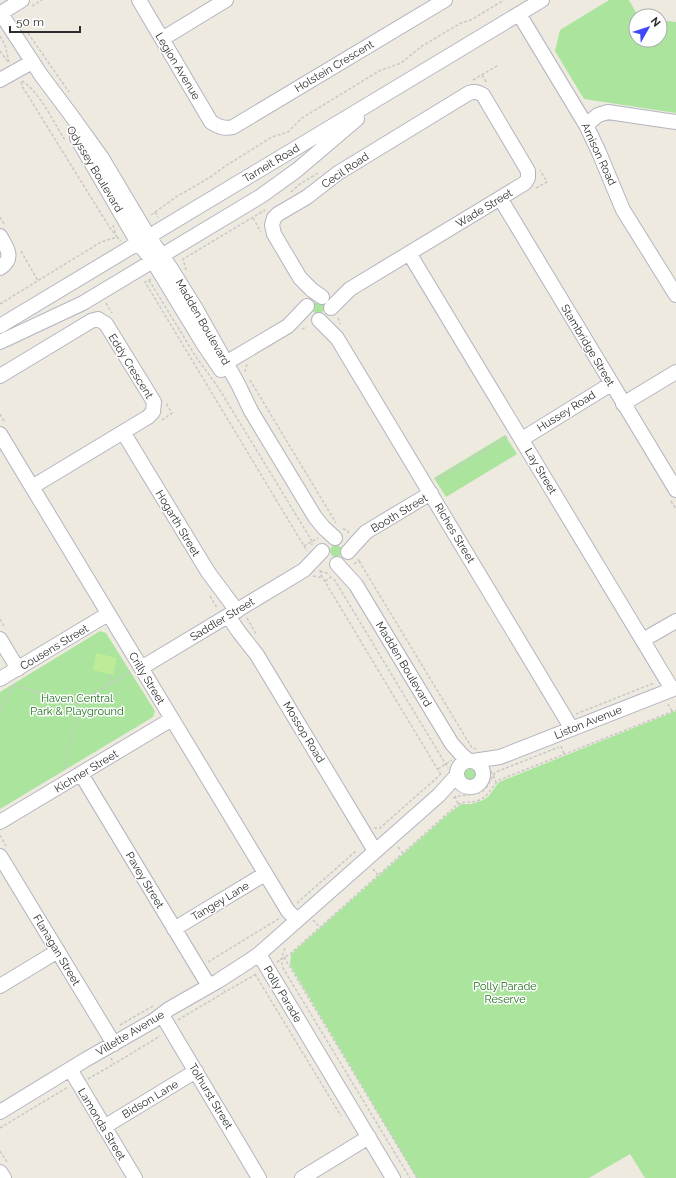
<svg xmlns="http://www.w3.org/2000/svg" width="676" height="1178" font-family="Raleway,sans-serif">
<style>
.park{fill:#abe59d}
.pitch{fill:#bdec99}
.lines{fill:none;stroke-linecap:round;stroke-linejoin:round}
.minor-casing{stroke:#b3b4c0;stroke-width:16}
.path{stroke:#c8c8c8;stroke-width:1.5;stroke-dasharray:3 2;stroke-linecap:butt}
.minor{stroke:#fff;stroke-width:14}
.labels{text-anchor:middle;stroke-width:3;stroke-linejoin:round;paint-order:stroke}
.street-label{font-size:11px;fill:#2d2d2d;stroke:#fff}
.park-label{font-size:11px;fill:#206d1b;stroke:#fff}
</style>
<rect width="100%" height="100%" fill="#eeeae0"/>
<path class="park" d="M 609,0 L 629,0 L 638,16 L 636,16 L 636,40 L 660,40 L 660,20 L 676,22 L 676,113 L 584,99 L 555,51 L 560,30 Z
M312 308a6 6 0 1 1 12 0a6 6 0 1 1-12 0Z
M 505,435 L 517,454 L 446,497 L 434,478 Z
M330 551a6 6 0 1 1 12 0a6 6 0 1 1-12 0Z
M 100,631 L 106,633 L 155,711 L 153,717 L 0,809 L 0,692 Z
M 676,711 L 676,1178 L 645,1178 L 630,1154 L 589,1178 L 417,1178 L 290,965 L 291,954 L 447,815 L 461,804 L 471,804 L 481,801 L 488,797 L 499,782 Z
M464 774a6 6 0 1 1 12 0a6 6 0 1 1-12 0Z"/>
<path class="pitch" d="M 96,653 L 117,658 L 113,675 L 93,670 Z"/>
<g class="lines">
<g class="minor-casing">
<path id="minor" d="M 139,0 L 211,122 C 219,127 224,129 233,127 L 445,0
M 0,12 L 41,75 L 71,115 L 102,158 L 149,237 L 170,267 L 196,309 L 238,384 L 251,411 L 315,517 L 324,528 L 335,538
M 1,13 L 22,0
M 519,14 L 586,125 L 598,150 L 623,210 L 676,295
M 162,39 L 226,0
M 0,80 L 32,62
M 586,125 L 598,115 L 608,112 L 676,122
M 77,138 L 138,243 L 153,261 L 204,345 L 221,370
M 500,198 L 676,490
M 0,236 C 7,248 15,258 0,268
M 409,253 L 672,689
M 322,297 L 312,290 L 300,278 L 274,234 L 272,225 L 274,218 L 278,214 L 307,197 L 338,173 L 469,93 C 475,91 478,92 483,95 L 528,171 L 528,178 L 525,183 L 350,289 L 331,308
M 319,320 L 337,338 L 572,729
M 0,326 L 542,0
M 0,342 L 83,303 L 261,196 L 297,170 L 357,119
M 219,367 L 288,326 L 307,306
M 0,376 L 91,321 L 98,319 L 106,324 L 154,402 L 153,412 L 148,417 L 32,487
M 623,404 L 676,372
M 123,432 L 208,572 L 237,611
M 0,434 L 288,911 L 297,920
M 522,439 L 611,384
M 348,552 L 355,544 L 366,532 L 431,493
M 337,564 L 356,585 L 452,744 L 462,755 L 469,761
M 228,616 L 239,632 L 257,655 L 375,851
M 0,639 L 18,669
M 643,640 L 676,621
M 141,668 L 304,570 L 322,551
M 0,679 L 108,614
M 473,761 L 500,757 L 676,688
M457 774a13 13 0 1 1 26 0a13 13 0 1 1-26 0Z
M 81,774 L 209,986
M 0,822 L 172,719
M 0,856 L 114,1044
M 174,929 L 265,874
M 0,986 L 58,951
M 162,1015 L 259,1178
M 70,1069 L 135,1178
M 0,1112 L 85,1060 L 153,1021 L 169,1009 L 218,981 L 249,961 L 259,954
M 104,1127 L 196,1071
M 0,1172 L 4,1178
M 302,1178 L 369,1137
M 393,1178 L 259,954 L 439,795 L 457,775"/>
</g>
<path class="path" d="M 32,6 L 42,0
M 28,33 L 69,92
M 0,36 L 5,45 L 9,62
M 0,51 L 8,62
M 482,75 L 487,83
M 473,80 L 497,66
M 22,81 C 39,91 54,123 65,140
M 21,82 L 22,86 L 110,228 L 117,237
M 536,188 L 547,182 L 540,170
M 291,192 L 300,184 L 318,173
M 155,212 L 158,217
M 151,215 L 176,197 L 209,178 L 224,167 L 272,137 L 288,132 L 302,118 L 379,71 L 401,63 L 422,46 L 461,23 L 471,20 L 504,0
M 0,217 L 5,226
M 253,218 L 261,232
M 113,225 L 116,235
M 21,251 L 38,281
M 186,270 L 183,259 L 265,210
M 151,279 L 145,282 L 307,551
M 149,280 L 196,357 L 218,387 L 312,541 L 312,545
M 106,303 L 112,313
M 0,304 L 101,242 L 117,237 L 121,241
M 338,318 L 340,324
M 302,329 L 307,327
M 245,372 L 247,364
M 250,380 L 336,523
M 0,414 L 5,423
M 162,420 L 172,413 L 166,403
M 436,480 L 507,437
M 671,501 L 676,509
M 343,529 L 347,530 L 349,533
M 304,546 L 318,538
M 359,561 L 472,748 L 477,749
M 354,564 L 359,561 L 358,558
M 320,570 L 321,575 L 441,775
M 320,571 L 330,574
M 313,576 L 323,578
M 334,579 L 448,768
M 325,581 L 333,576
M 210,596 L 217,608
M 247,618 L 256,634
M 0,619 L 5,628
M 110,684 L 111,675
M 668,704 L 672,711
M 0,712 L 13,685 L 78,703 L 130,672
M 576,714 L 654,683
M 561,746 L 564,754
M 64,769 L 79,706 L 78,703
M 438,769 L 452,760
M 491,771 L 496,782
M 455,796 L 458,804
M 453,798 C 464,793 477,798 486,788 C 490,784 491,777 496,772 L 559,747
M 374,828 L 380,828 L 440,775
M 0,835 L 6,846
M 398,847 L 403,853
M 373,869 L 378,875
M 297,903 L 357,850
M 313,920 L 320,927
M 285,948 L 281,959 L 283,968 L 410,1178
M 284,957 L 417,1178
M 208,962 L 280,918
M 277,962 L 290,954 L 458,804 C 464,801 470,803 477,801 C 489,797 491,787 499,780 L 676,710
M 255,974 L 341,1116
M 224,990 L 225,992 L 258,973
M 178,1020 L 225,992
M 120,1025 L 153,1006
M 111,1058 L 114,1064 L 160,1036
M 88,1079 L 114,1064
M 0,1128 L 68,1087
M 0,1151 L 7,1162"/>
<use href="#minor" class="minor"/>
</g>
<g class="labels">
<g class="street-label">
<text transform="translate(178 66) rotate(59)" y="4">Legion Avenue</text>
<text transform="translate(334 66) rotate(-31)" y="4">Holstein Crescent</text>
<text transform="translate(599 154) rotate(65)" y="4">Arnison Road</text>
<text transform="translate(271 163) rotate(-31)" y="4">Tarneit Road</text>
<text transform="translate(95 169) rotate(59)" y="4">Odyssey Boulevard</text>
<text transform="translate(345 170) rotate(-34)" y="4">Cecil Road</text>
<text transform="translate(484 208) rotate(-31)" y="4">Wade Street</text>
<text transform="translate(203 322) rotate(60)" y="4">Madden Boulevard</text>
<text transform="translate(588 345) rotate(59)" y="4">Stambridge Street</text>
<text transform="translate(131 366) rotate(58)" y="4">Eddy Crescent</text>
<text transform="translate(566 411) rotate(-32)" y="4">Hussey Road</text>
<text transform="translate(541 471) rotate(59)" y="4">Lay Street</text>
<text transform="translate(399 513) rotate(-31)" y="4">Booth Street</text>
<text transform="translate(178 523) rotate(59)" y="4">Hogarth Street</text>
<text transform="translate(455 533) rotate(59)" y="4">Riches Street</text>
<text transform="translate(222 619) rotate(-31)" y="4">Saddler Street</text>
<text transform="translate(54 647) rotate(-31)" y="4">Cousens Street</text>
<text transform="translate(404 664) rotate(59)" y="4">Madden Boulevard</text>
<text transform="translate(147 678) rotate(59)" y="4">Crilly Street</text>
<text transform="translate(588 722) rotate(-22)" y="4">Liston Avenue</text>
<text transform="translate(304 732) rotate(59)" y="4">Mossop Road</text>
<text transform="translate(86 771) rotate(-31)" y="4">Kichner Street</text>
<text transform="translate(145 880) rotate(59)" y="4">Pavey Street</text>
<text transform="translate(220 901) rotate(-31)" y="4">Tangey Lane</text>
<text transform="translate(57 950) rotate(59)" y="4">Flanagan Street</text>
<text transform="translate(283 994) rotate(59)" y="4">Polly Parade</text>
<text transform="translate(130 1033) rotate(-31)" y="4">Villette Avenue</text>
<text transform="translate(211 1096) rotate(59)" y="4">Tolhurst Street</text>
<text transform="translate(150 1099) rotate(-31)" y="4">Bidson Lane</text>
<text transform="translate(102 1124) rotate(59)" y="4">Lamonda Street</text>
</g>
<g class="park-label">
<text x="77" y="702">Haven Central<tspan x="77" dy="13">Park &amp; Playground</tspan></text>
<text x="505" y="990">Polly Parade<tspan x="505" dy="13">Reserve</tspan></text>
</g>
</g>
<g transform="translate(648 28) rotate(51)"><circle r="19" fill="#ffffff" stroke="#ababab"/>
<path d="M0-3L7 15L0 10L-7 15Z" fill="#4048fb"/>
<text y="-6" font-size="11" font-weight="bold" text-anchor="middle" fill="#2d2d2d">N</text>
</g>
<path d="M10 26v6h70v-6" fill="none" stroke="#2d2d2d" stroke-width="2"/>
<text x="16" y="26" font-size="12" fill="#2d2d2d" stroke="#ffffff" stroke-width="3" paint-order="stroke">50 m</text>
</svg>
